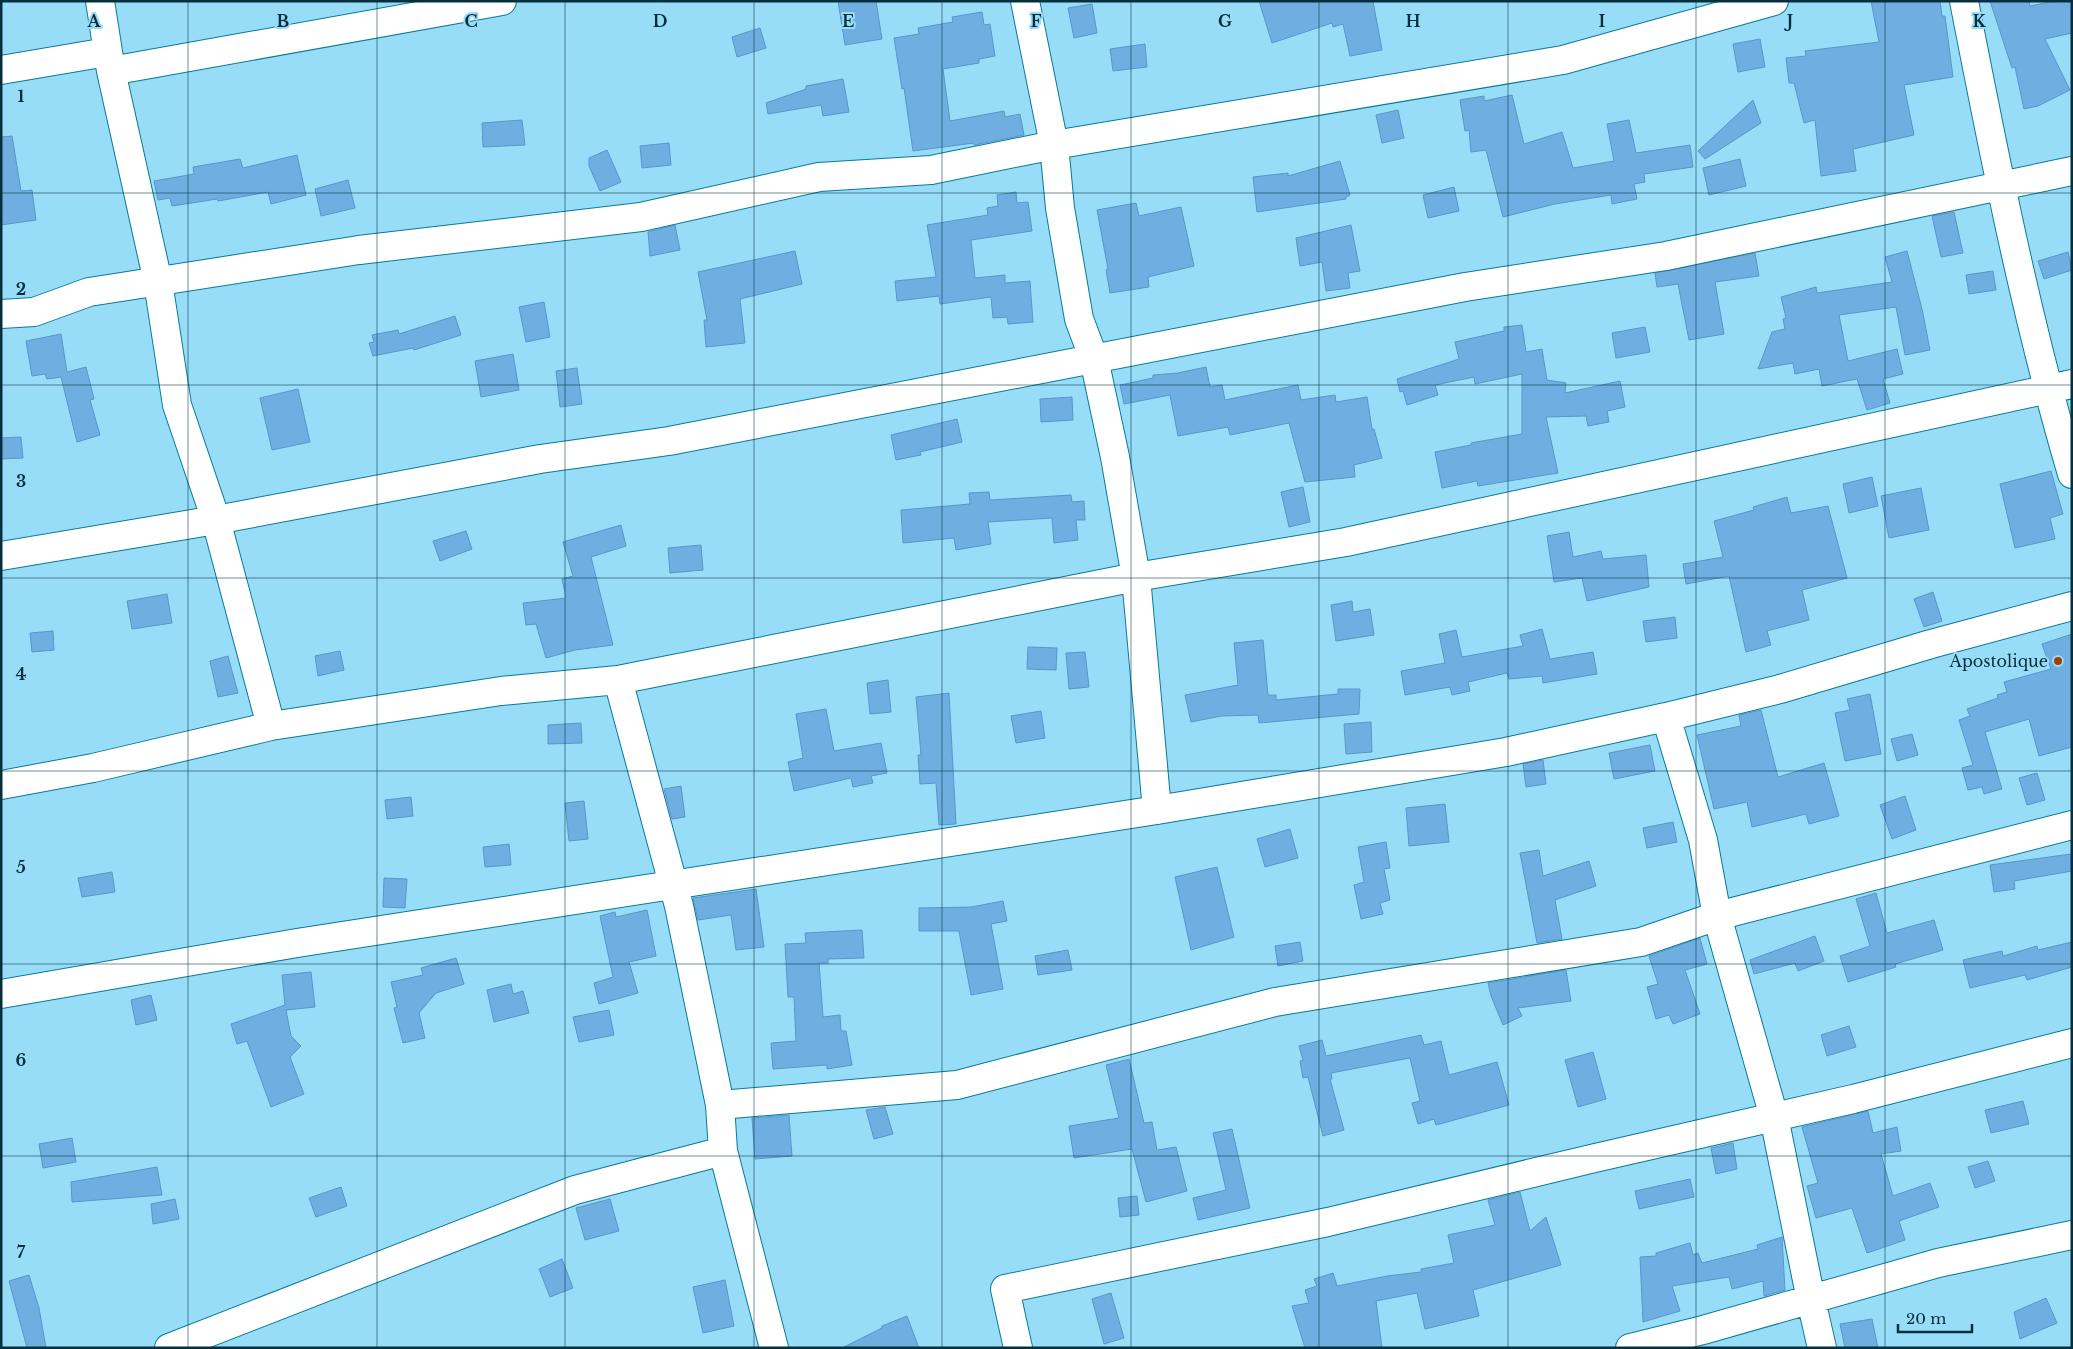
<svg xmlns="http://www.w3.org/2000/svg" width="2073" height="1349" font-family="'Libre Baskerville',serif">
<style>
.building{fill:#6eaee1;stroke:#5897c9}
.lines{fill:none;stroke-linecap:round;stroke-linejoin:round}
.street-casing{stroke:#087a98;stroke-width:30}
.street{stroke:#fff;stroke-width:28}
.grid{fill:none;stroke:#052f3c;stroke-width:1;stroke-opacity:0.55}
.poi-dot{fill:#a24003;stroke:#97ddf8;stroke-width:2}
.labels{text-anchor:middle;stroke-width:4;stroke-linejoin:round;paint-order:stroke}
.poi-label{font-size:16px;fill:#052f3c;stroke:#97ddf8;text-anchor:end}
.grid-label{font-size:16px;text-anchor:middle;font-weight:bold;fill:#052f3c;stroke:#97ddf8;stroke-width:4;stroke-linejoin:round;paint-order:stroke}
</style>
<rect width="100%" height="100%" fill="#97ddf8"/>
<path class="building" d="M 838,1 L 876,1 L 882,39 L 845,45 Z
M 1259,1 L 1373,1 L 1382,50 L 1350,56 L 1343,24 L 1333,27 L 1332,23 L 1272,43 Z
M 1871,1 L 1940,1 L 1942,16 L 1945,16 L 1953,77 L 1904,85 L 1914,135 L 1853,149 L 1856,171 L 1821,176 L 1815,120 L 1804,123 L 1794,83 L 1789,83 L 1786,58 L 1806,56 L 1805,51 L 1879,42 Z
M 1990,1 L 2029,1 L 2030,6 L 2054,1 L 2072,1 L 2072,33 L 2045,39 L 2070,90 L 2038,106 L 2024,109 L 2015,67 L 2012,68 Z
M 1092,4 L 1097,33 L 1074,38 L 1068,8 Z
M 982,12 L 984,25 L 990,24 L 995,56 L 979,59 L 979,63 L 943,69 L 950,121 L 1004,111 L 1005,117 L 1020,114 L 1024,135 L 974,145 L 974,143 L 913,151 L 904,88 L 902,89 L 894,38 L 919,34 L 918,28 L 953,22 L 952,17 Z
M 760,28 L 766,48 L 737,57 L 732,37 Z
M 1760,39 L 1765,67 L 1738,72 L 1733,44 Z
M 1145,44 L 1147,67 L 1113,71 L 1110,49 Z
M 843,79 L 849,112 L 823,116 L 821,105 L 768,114 L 766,103 L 806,89 L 806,86 Z
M 1512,95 L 1524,144 L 1562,132 L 1573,168 L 1614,161 L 1607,124 L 1629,120 L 1636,153 L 1690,145 L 1693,167 L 1644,174 L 1645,182 L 1634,184 L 1637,199 L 1612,204 L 1611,195 L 1555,204 L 1503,217 L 1486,150 L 1471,152 L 1469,130 L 1465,131 L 1460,100 L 1484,96 L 1484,101 Z
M 1753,100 L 1761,123 L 1705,159 L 1698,151 Z
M 1398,110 L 1404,138 L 1382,143 L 1376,115 Z
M 522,120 L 525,145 L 483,147 L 482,123 Z
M 12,136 L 21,191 L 32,190 L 36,220 L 1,225 L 1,137 Z
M 669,143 L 671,165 L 642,168 L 640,146 Z
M 607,150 L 621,182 L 600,191 L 589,166 L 589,158 Z
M 297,155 L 306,195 L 271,204 L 268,192 L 218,201 L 217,199 L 172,206 L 170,198 L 158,200 L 154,181 L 194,174 L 193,167 L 240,159 L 243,168 Z
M 1740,159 L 1746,186 L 1709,195 L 1703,168 Z
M 1340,161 L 1350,195 L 1346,197 L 1346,199 L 1257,212 L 1253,177 L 1288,173 L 1288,176 Z
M 348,180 L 355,208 L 321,216 L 315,189 Z
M 1454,187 L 1459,211 L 1428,218 L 1423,195 Z
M 1016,192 L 1017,203 L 1028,202 L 1032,231 L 971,240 L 975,278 L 1005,275 L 1005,283 L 1030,281 L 1033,322 L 1008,324 L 1007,317 L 993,318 L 991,297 L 940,304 L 939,296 L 897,301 L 895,281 L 936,277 L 927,225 L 988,215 L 987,208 L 998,206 L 997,195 Z
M 1136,203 L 1139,216 L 1181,207 L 1194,266 L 1148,277 L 1149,287 L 1110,293 L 1106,270 L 1108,269 L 1097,210 Z
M 1954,212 L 1963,253 L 1941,257 L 1932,216 Z
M 675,225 L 680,250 L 650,256 L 648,232 Z
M 1351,225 L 1360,271 L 1348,273 L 1350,288 L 1326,291 L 1322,262 L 1300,266 L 1296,238 Z
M 795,251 L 802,284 L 740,299 L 745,343 L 706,347 L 704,320 L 707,320 L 698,272 Z
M 1907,251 L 1922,309 L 1930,350 L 1905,355 L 1896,307 L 1839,315 L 1848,361 L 1897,349 L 1903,374 L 1883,379 L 1890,403 L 1867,410 L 1857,379 L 1822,386 L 1819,369 L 1795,374 L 1793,363 L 1758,369 L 1772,332 L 1785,329 L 1783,319 L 1786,318 L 1781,297 L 1816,287 L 1817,293 L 1892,282 L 1885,257 Z
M 2068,252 L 2072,270 L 2044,279 L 2038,261 Z
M 1755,253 L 1759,276 L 1715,282 L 1724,334 L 1689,340 L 1678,284 L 1657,287 L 1655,273 Z
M 1993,271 L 1996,290 L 1969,294 L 1966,275 Z
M 544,302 L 550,337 L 526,342 L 519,307 Z
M 455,316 L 461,335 L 414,350 L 413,348 L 373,356 L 369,343 L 374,342 L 372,335 L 398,330 L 399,334 Z
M 1522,325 L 1526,352 L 1542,349 L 1547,380 L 1566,383 L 1565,393 L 1620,381 L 1625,407 L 1607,411 L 1609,422 L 1588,426 L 1586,416 L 1546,417 L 1558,473 L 1478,486 L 1477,481 L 1442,488 L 1435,452 L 1471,445 L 1471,443 L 1522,434 L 1522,374 L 1475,384 L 1474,377 L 1435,385 L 1438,395 L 1407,405 L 1403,391 L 1400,392 L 1397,379 L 1459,359 L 1455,342 L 1504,331 L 1504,327 Z
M 1645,327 L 1650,352 L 1616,358 L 1612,333 Z
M 61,334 L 67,372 L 86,367 L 94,399 L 90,400 L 100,435 L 77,442 L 61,377 L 47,379 L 45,374 L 32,376 L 26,341 Z
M 513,354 L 519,390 L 481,397 L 475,361 Z
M 1206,367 L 1210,387 L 1222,385 L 1225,400 L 1298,385 L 1301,400 L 1335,395 L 1336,402 L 1367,397 L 1372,429 L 1374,429 L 1382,458 L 1354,465 L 1355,477 L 1305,482 L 1289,423 L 1230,435 L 1228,427 L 1178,436 L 1170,395 L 1124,404 L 1120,385 L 1153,378 L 1153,375 L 1178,373 Z
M 577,368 L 582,404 L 560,407 L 556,371 Z
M 298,389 L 310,442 L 272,450 L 260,398 Z
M 1072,397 L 1073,420 L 1041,422 L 1040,399 Z
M 957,419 L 962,442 L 920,452 L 921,455 L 896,460 L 891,435 Z
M 21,437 L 23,458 L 1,459 L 1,438 Z
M 2051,471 L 2063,514 L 2050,518 L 2055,539 L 2015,548 L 2000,484 Z
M 1872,477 L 1878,506 L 1849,513 L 1843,484 Z
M 1303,487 L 1310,522 L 1289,527 L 1281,492 Z
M 1921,488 L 1929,530 L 1889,538 L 1881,496 Z
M 989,492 L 990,500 L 1071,495 L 1072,502 L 1084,501 L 1085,520 L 1076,520 L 1078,540 L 1054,543 L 1052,518 L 988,522 L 991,544 L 956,550 L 954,538 L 903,543 L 901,510 L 970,504 L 969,493 Z
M 1787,497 L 1791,513 L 1828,506 L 1847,578 L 1802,590 L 1809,620 L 1767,631 L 1771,645 L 1746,652 L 1729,576 L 1686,584 L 1683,564 L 1723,557 L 1714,521 L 1754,510 L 1753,507 Z
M 621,525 L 626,546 L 591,557 L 613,645 L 575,650 L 546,658 L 536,624 L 526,625 L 523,603 L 566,598 L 562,579 L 573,576 L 563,542 Z
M 466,531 L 472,549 L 440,561 L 433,541 Z
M 1569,532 L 1573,557 L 1601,551 L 1603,559 L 1646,555 L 1649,587 L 1587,601 L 1582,578 L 1554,582 L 1547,536 Z
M 701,545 L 703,570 L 670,573 L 668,548 Z
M 1933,592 L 1942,621 L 1924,627 L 1914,599 Z
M 167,594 L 172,623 L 132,629 L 127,601 Z
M 1352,601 L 1353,612 L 1370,609 L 1374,635 L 1336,641 L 1331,605 Z
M 1675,617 L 1677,638 L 1646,642 L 1643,621 Z
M 1542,629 L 1550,659 L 1593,652 L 1597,674 L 1543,683 L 1542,676 L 1509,679 L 1507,673 L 1468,682 L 1470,691 L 1452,695 L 1450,687 L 1405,695 L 1401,671 L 1445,663 L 1439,634 L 1456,630 L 1462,657 L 1523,646 L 1520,635 Z
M 53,631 L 54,650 L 32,652 L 30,633 Z
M 2072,634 L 2072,747 L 2039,756 L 2029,719 L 1985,732 L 2002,789 L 1984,794 L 1982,787 L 1968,790 L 1962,768 L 1973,765 L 1959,720 L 1970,716 L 1967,709 L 1998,698 L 1997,695 L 2007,692 L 2004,682 L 2051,669 L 2042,644 Z
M 1263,640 L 1268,695 L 1276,695 L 1276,700 L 1338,694 L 1338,689 L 1360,689 L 1359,714 L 1259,723 L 1258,715 L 1221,716 L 1191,722 L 1185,695 L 1238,685 L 1234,643 Z
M 1028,647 L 1057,648 L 1056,670 L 1027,669 Z
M 340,651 L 344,670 L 318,676 L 315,656 Z
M 1085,652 L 1089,687 L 1069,689 L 1066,653 Z
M 228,656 L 238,693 L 218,697 L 210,661 Z
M 888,680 L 891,712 L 870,714 L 867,683 Z
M 949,693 L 956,824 L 939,825 L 936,783 L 920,784 L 918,755 L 921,755 L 916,697 Z
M 1870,694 L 1881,754 L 1845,761 L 1835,713 L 1850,710 L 1847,699 Z
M 826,709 L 834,751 L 881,743 L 887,773 L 871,776 L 873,783 L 853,787 L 851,778 L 794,791 L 788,762 L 803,758 L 796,714 Z
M 1761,710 L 1778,777 L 1824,763 L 1839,816 L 1809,824 L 1806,814 L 1752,827 L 1747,802 L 1714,809 L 1697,735 L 1741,726 L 1739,715 Z
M 1041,711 L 1045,738 L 1016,743 L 1011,716 Z
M 1371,722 L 1372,752 L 1346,754 L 1344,724 Z
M 581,723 L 582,743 L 548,744 L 548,725 Z
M 1912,734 L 1918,755 L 1897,761 L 1891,739 Z
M 1650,745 L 1655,771 L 1614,779 L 1609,753 Z
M 1543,760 L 1546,784 L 1526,787 L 1523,764 Z
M 2037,773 L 2045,800 L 2027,805 L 2019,778 Z
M 681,786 L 685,817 L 672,819 L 664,789 Z
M 1905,796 L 1916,830 L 1892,839 L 1880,805 Z
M 411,797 L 413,816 L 387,819 L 385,800 Z
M 584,801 L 588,839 L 569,841 L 565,803 Z
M 1445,804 L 1449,842 L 1409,846 L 1406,808 Z
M 1673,822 L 1677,842 L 1647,848 L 1643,828 Z
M 1290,829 L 1298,858 L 1265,867 L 1257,839 Z
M 1386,842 L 1390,868 L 1384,869 L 1390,900 L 1380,903 L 1383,914 L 1361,919 L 1354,885 L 1364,882 L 1358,847 Z
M 509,844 L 511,865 L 485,867 L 483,847 Z
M 1539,850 L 1543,876 L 1589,861 L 1596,886 L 1555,900 L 1562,939 L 1537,943 L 1520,853 Z
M 2071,854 L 2072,871 L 2014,881 L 2015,889 L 1994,892 L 1990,865 Z
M 1217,867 L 1234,937 L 1191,950 L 1175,877 Z
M 112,872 L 115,892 L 82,897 L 78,878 Z
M 384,878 L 407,879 L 405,908 L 383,907 Z
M 756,889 L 764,947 L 736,950 L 731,915 L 698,920 L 693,898 Z
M 1876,893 L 1887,933 L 1934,920 L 1943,950 L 1895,964 L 1896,967 L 1848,982 L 1840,956 L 1870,946 L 1856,899 Z
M 1003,901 L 1007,921 L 991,924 L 1003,989 L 971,995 L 959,931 L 919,931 L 919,908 L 971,907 Z
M 647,910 L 656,956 L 629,962 L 638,993 L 599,1004 L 594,983 L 613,977 L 600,916 L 615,912 L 616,917 Z
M 862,930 L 864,958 L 828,959 L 828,963 L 819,963 L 823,1017 L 840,1015 L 841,1031 L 846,1031 L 852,1065 L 827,1069 L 827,1065 L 773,1069 L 771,1043 L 796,1041 L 794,997 L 788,997 L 785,944 L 806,943 L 805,933 Z
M 1815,936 L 1824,961 L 1798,971 L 1795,963 L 1754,974 L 1750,960 Z
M 1700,938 L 1707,964 L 1685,970 L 1700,1014 L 1673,1024 L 1669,1015 L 1656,1019 L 1647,987 L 1658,984 L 1649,956 Z
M 1300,942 L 1303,961 L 1278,966 L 1275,946 Z
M 2072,942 L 2072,967 L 2027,980 L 2025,975 L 1970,988 L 1963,960 L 2002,951 L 2003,956 L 2037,946 L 2038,950 Z
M 1068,950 L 1072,970 L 1038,975 L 1035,956 Z
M 456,958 L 464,984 L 436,993 L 419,1013 L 425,1038 L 403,1043 L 394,1008 L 397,1007 L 391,982 L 423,975 L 421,968 Z
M 1566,970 L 1571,1001 L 1518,1008 L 1522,1016 L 1503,1025 L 1491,996 L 1488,983 Z
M 311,972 L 315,1007 L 286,1010 L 291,1036 L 301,1046 L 290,1057 L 304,1094 L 271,1107 L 247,1041 L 237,1044 L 231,1024 L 285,1005 L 282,975 Z
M 511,984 L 513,994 L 523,991 L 529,1013 L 494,1022 L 487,990 Z
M 151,995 L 157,1020 L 136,1025 L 131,1000 Z
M 609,1010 L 614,1035 L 579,1042 L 573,1017 Z
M 1849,1026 L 1856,1047 L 1827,1056 L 1821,1035 Z
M 1421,1035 L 1424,1045 L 1441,1041 L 1449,1075 L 1497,1062 L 1509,1105 L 1436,1125 L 1434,1119 L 1418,1124 L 1412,1103 L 1420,1101 L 1410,1058 L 1331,1073 L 1332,1079 L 1330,1079 L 1344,1130 L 1323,1136 L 1308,1077 L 1303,1078 L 1300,1061 L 1303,1060 L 1299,1046 L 1322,1040 L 1326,1056 Z
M 1593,1052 L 1606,1099 L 1578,1107 L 1565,1060 Z
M 1129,1059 L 1144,1123 L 1152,1122 L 1157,1150 L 1176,1147 L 1187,1191 L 1146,1202 L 1132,1149 L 1074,1158 L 1069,1126 L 1119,1118 L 1106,1065 Z
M 2023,1101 L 2029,1124 L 1991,1133 L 1985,1110 Z
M 885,1107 L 893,1134 L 874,1139 L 866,1110 Z
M 1868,1111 L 1873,1133 L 1897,1127 L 1901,1151 L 1881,1154 L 1893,1196 L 1930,1183 L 1939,1207 L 1899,1221 L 1905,1240 L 1867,1253 L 1852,1208 L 1816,1218 L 1807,1186 L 1818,1183 L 1802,1127 Z
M 789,1115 L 792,1156 L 755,1159 L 752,1118 Z
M 1232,1129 L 1250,1208 L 1198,1220 L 1193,1198 L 1226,1190 L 1213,1133 Z
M 72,1138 L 76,1162 L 43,1168 L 39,1144 Z
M 1733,1143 L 1737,1169 L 1716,1174 L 1711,1148 Z
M 1988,1161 L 1995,1181 L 1975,1188 L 1968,1167 Z
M 157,1167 L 162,1195 L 72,1202 L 71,1182 Z
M 1690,1179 L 1694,1197 L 1639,1209 L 1635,1191 Z
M 341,1187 L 347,1206 L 316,1217 L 309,1198 Z
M 1520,1192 L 1530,1231 L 1546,1217 L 1561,1265 L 1473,1290 L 1479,1316 L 1425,1329 L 1417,1293 L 1376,1301 L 1382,1348 L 1305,1348 L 1292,1306 L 1309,1303 L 1305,1290 L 1317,1286 L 1314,1279 L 1333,1273 L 1337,1286 L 1387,1276 L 1421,1272 L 1421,1269 L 1454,1263 L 1448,1235 L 1495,1225 L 1488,1200 Z
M 1137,1196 L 1139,1215 L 1120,1217 L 1118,1198 Z
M 175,1199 L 179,1219 L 153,1224 L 151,1204 Z
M 610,1199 L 619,1231 L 585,1240 L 576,1208 Z
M 1782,1237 L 1785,1290 L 1764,1296 L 1763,1281 L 1732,1289 L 1729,1277 L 1672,1286 L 1680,1311 L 1643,1322 L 1640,1257 L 1656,1256 L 1656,1253 L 1690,1243 L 1693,1255 L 1698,1253 L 1702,1263 L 1758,1249 L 1757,1245 Z
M 562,1259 L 573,1288 L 550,1297 L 539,1269 Z
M 29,1275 L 39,1308 L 46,1348 L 27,1348 L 9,1281 Z
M 725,1280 L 734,1326 L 703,1333 L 693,1287 Z
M 1111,1293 L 1124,1338 L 1104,1344 L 1092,1299 Z
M 2046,1298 L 2057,1323 L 2020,1339 L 2014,1312 Z
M 907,1316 L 919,1348 L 842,1348 L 882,1328 L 882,1326 Z
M 1872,1319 L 1878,1348 L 1845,1348 L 1840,1324 Z"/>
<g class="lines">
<g class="street-casing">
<path id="street" d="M 100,1 L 111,71 L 158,282 L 177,405 L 216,520 L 271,726
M 1025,1 L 1054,145 L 1060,208 L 1079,319 L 1094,359 L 1115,457 L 1136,577 L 1157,810
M 1964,1 C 1995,160 2026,318 2072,474
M 1,70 L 107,52
M 111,71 L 502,1
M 1,314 L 34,312 L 89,292 L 359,250 L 641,217 L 819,177 L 931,170 L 1054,145 L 1563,60 L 1774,1
M 1,556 L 216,520 L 540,459 L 669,441 L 1465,287 L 1666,256 L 2072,171
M 618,680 L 1136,577 L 1346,542 L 2072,384
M 1666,717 L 1703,840 L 1717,916 L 1774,1117 L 1811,1300 L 1822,1348
M 1,785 L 93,768 L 271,726 L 501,691 L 618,680 L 679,906 L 720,1105 L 723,1151 L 774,1348
M 1,994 L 297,943 L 1157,810 L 1506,752 L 1666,717 L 1780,689 L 1931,644 L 2072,606
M 720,1105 L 957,1085 L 1275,1002 L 1641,942 L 1717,916 L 2072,825
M 169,1348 L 575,1190 L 723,1151
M 1018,1348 L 1005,1289 L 1328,1222 L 1595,1158 L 1853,1099 L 2072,1043
M 1630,1348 L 1703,1330 L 1938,1263 L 2072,1235"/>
</g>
<use href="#street" class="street"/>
</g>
<path class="grid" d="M 188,1 L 188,1348M 377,1 L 377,1348M 565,1 L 565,1348M 754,1 L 754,1348M 942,1 L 942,1348M 1131,1 L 1131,1348M 1319,1 L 1319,1348M 1508,1 L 1508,1348M 1696,1 L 1696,1348M 1885,1 L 1885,1348M 1,193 L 2072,193M 1,385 L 2072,385M 1,578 L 2072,578M 1,771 L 2072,771M 1,964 L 2072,964M 1,1156 L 2072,1156"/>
<circle class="poi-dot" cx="2058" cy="661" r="5"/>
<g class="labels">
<g class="poi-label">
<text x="2048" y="667">Apostolique</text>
</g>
</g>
<g class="grid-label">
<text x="94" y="27">A</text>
<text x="283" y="27">B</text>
<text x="471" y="27">C</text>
<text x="660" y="27">D</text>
<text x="848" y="27">E</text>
<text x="1036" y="27">F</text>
<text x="1225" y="27">G</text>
<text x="1413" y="27">H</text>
<text x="1602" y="27">I</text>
<text x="1790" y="27">J</text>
<text x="1979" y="27">K</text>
<text x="21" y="102">1</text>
<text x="21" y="295">2</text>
<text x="21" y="487">3</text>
<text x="21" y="680">4</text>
<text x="21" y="873">5</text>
<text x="21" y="1066">6</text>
<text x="21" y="1258">7</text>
</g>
<rect width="2073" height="1349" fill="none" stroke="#052f3c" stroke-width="5"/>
<path d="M1898 1324v8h74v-8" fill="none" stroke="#052f3c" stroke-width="2.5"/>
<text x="1906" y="1324" font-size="15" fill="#052f3c" stroke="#97ddf8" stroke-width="4" paint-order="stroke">20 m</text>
</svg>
